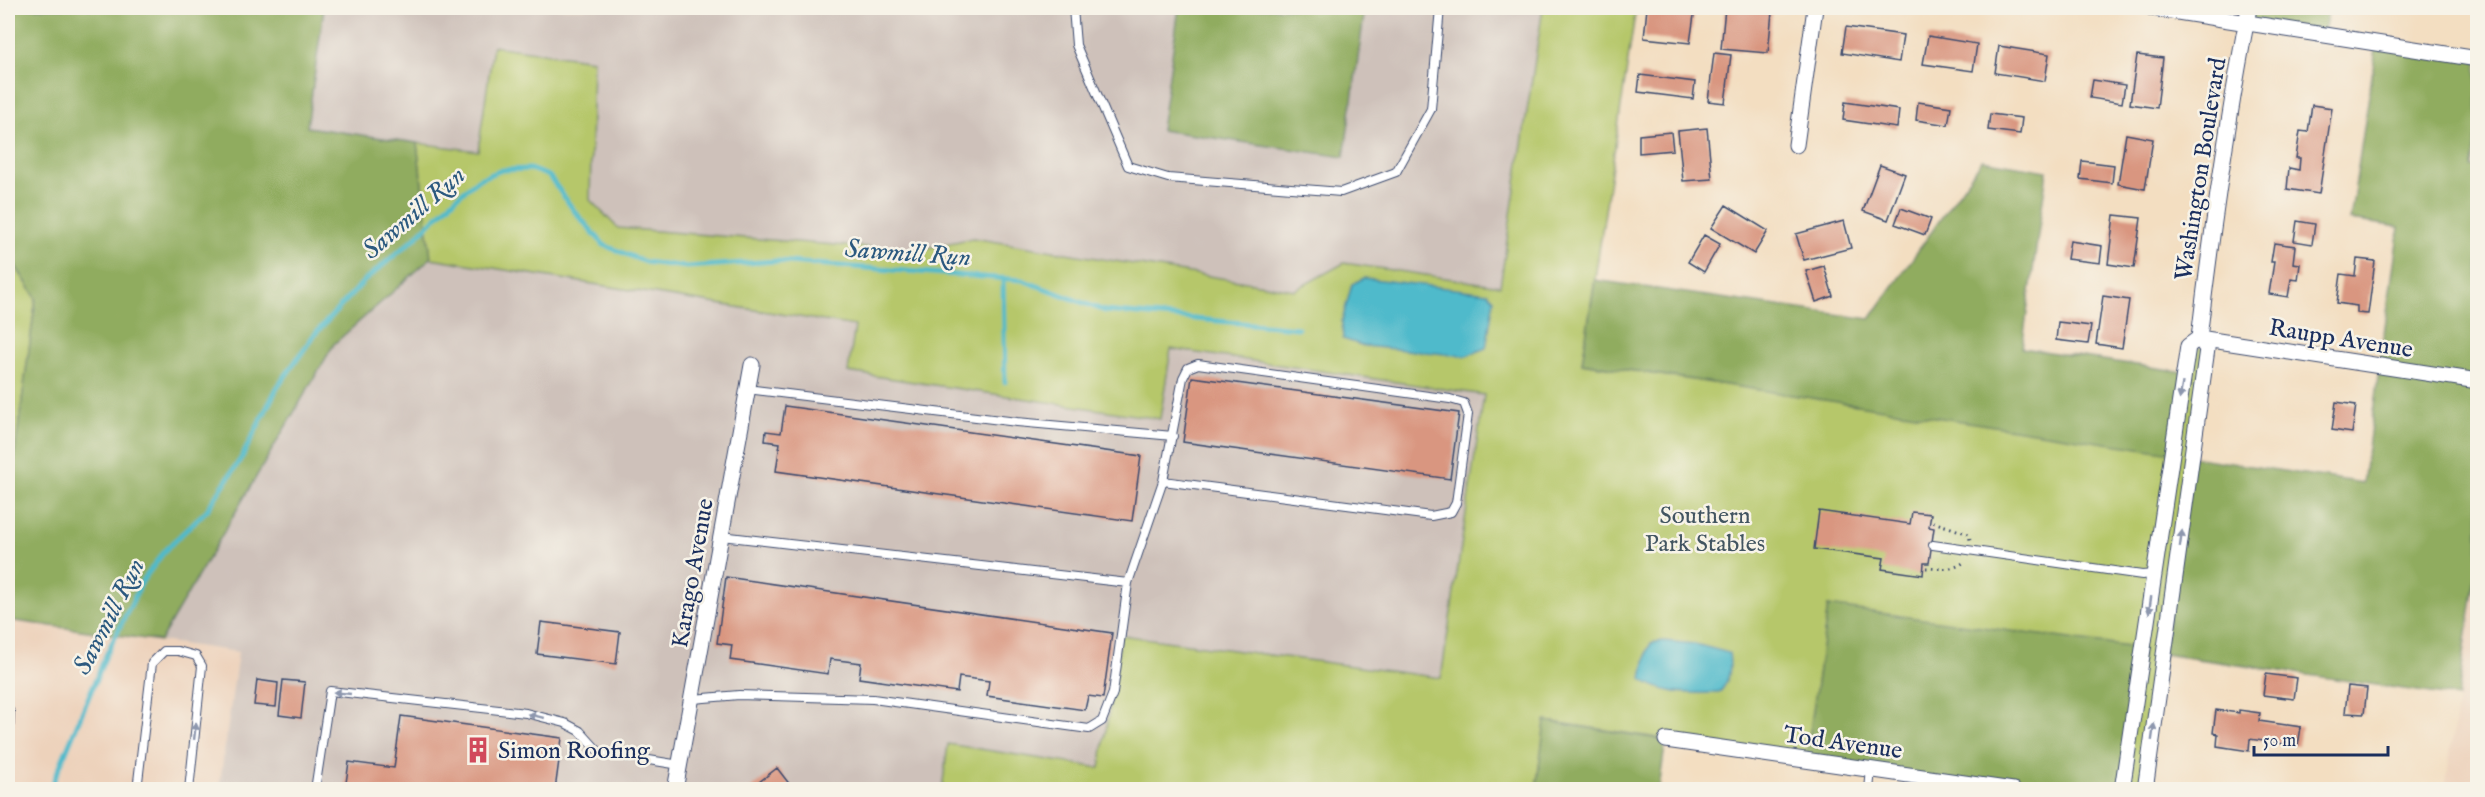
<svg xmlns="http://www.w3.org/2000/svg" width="2485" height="797" font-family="'IM FELL English',serif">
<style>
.built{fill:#edd2bb}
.industrial{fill:#cec1ba}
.green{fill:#b6c76a;stroke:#687b64;stroke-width:1.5}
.forest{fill:#90ac5e;stroke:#566e5e;stroke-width:1.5}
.water{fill:#4fbacb;stroke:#357494;stroke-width:1.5}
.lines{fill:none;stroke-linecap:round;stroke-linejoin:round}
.stream{stroke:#4fbacb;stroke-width:5}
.building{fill:#d99680}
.lane-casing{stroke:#3b496d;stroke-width:10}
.street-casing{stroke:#3b496d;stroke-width:17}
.path{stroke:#3b496d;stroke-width:3;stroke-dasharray:1.5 4.5;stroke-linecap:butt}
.lane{stroke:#fff;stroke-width:8}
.street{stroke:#fff;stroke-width:15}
.oneway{fill:#8d97ae}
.labels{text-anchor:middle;stroke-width:5;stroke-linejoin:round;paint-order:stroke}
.street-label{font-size:24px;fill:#1b2f5e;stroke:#f7f3e8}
.park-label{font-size:24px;fill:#425561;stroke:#f7f3e8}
.poi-label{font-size:24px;fill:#1b2f5e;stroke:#f7f3e8;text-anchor:start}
.water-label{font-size:26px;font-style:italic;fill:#2b597f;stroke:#f7f3e8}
</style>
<rect width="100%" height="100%" fill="#f7f3e8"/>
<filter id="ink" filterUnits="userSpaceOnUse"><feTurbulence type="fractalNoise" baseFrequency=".0167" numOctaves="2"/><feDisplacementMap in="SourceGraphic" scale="12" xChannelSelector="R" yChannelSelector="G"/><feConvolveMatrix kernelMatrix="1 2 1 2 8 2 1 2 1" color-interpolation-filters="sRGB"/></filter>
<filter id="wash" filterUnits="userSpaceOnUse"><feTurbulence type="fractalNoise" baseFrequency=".008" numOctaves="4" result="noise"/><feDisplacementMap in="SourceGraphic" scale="24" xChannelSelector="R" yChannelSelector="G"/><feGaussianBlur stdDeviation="1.35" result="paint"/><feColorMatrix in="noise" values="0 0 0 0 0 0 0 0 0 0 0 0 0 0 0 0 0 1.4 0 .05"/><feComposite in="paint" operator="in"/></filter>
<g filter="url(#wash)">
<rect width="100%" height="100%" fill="#f3dec1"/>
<path class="built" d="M 2477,555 L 2477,789 L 2445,790 L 2458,697 Z
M 8,620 L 238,652 L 219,789 L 8,790 Z"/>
<path class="industrial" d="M 324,8 L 1543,8 L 1501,286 L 1345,263 L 1295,290 L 973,238 L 913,251 L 618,228 L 590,200 L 593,60 L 492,46 L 478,151 L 307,127 Z
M 431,258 L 855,326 L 848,372 L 1159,419 L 1170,349 L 1484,395 L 1441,679 L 1121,635 L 1100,768 L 948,744 L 942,789 L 219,789 L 238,652 L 160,641 L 334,344 Z"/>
<path class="green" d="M 1543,8 L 1636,8 L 1582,363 L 2171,452 L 2188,346 L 2207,349 L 2145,789 L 2122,789 L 1828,606 L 1806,760 L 1546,721 L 1536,789 L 942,789 L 948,744 L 1100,768 L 1121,635 L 1441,678 L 1484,395 L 1171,349 L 1160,419 L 848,372 L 855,326 L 431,258 L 417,143 L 478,151 L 493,46 L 593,60 L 590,200 L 618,228 L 913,251 L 973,238 L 1295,290 L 1344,263 L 1500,286 Z
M 8,254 L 36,298 L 8,504 Z"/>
<path class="forest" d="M 8,8 L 324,8 L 307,127 L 417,143 L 431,258 L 334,344 L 160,641 L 8,620 L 8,504 L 36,298 L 8,254 Z
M 1179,8 L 1365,8 L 1344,157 L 1161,130 Z
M 2249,8 L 2328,8 L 2324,33 L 2246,21 Z
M 2377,42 L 2477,59 L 2477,127 L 2472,167 L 2478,168 L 2478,555 L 2458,697 L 2164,654 L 2192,457 L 2363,483 L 2399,227 L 2350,220 Z
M 1982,160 L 2047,171 L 2022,348 L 2184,372 L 2171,453 L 1582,363 L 1595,280 L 1870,319 Z
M 1828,606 L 2143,649 L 2122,789 L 2013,789 L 1806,760 Z
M 1545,721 L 1660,739 L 1665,746 L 1659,789 L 1536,790 Z"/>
<path class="water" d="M 1364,278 L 1488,293 L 1494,299 L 1486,348 L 1466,356 L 1364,346 L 1343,339 L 1342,321 L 1352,284 Z
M 1663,641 L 1695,644 L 1729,653 C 1731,669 1730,681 1719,693 C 1693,693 1664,696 1642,679 L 1647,652 L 1651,643 Z"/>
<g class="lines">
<path class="stream" d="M 1003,278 L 1005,382
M 50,790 L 106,655 L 143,580 L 166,549 L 207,510 L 242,457 L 277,388 L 314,335 L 364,281 L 415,238 L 458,196 L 479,179 L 502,170 L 530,169 L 549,176 L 575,212 L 604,245 L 645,262 L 687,267 L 776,261 L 1022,280 L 1105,311 L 1298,328"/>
</g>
<g id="blocks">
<path class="building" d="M 1647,8 L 1695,8 L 1690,43 L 1644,38 Z
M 1725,8 L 1772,12 L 1768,53 L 1721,49 Z
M 1846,27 L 1903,35 L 1899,62 L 1842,53 Z
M 1928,36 L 1977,44 L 1973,71 L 1923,64 Z
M 1999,46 L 2049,54 L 2045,81 L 1995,73 Z
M 1714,53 L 1731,55 L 1725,103 L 1708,101 Z
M 2137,55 L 2163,58 L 2157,108 L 2130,104 Z
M 1640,75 L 1695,82 L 1693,99 L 1638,92 Z
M 2093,80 L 2125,85 L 2122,103 L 2090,98 Z
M 1845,102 L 1899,110 L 1897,128 L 1843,120 Z
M 1918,102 L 1951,107 L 1948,125 L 1916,120 Z
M 2312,105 L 2332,108 L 2319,194 L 2287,189 L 2289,168 L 2299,170 L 2300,158 L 2296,158 L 2300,131 L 2308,132 Z
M 1990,114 L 2022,118 L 2020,134 L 1988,130 Z
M 1707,128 L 1712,179 L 1683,181 L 1678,131 Z
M 1671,132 L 1673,150 L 1639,153 L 1639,135 Z
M 2126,134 L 2153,139 L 2145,189 L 2118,184 Z
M 2082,161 L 2114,165 L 2112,183 L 2080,179 Z
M 1880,165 L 1905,174 L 1888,220 L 1863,211 Z
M 1726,205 L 1768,231 L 1754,254 L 1711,228 Z
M 1901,208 L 1931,219 L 1925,235 L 1895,224 Z
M 2114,215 L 2141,218 L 2134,268 L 2108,264 Z
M 1844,221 L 1851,248 L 1804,260 L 1796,234 Z
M 2297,221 L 2315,224 L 2312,244 L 2294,241 Z
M 1704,235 L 1720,244 L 1704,272 L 1688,262 Z
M 2070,241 L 2102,246 L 2100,263 L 2067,259 Z
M 2274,243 L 2295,246 L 2293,263 L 2300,264 L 2298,280 L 2291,279 L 2288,297 L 2269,294 L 2274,262 L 2271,262 Z
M 2357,259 L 2375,261 L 2368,314 L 2357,313 L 2357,306 L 2337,303 L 2341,274 L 2355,276 Z
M 1824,266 L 1833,296 L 1816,302 L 1806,271 Z
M 2103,296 L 2129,300 L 2122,348 L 2096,344 Z
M 2058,322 L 2091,326 L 2088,344 L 2056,340 Z
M 1192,377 L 1459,413 L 1450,479 L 1183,442 Z
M 2336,402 L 2356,405 L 2352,433 L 2332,430 Z
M 785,406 L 1141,456 L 1132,521 L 776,471 L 780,443 L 765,441 L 766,431 L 781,433 Z
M 1819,511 L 1910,524 L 1912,512 L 1931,514 L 1929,527 L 1934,528 L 1929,563 L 1924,563 L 1923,575 L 1882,569 L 1884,558 L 1814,549 Z
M 726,577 L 1112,633 L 1103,698 L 1088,696 L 1085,710 L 987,696 L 989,681 L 959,677 L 957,692 L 859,678 L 861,663 L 830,659 L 828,674 L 730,660 L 732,645 L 717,643 Z
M 541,622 L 620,632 L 616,664 L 537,654 Z
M 2266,674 L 2297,678 L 2294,699 L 2263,695 Z
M 257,680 L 278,683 L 276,707 L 254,705 Z
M 283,680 L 305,682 L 301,718 L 279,715 Z
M 2348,686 L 2367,688 L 2364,714 L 2345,713 Z
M 2216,710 L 2239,713 L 2239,710 L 2260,713 L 2259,721 L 2301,727 L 2298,746 L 2250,739 L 2249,751 L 2217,746 L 2218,734 L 2213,733 Z
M 401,716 L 562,738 L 555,790 L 345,790 L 349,762 L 394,768 Z
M 777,768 L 794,790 L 749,790 Z"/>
</g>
</g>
<g filter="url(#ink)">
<use href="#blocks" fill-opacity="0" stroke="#3b496d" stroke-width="1.5"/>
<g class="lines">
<g class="lane-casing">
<path id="lane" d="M 1073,8 L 1076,45 L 1128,166 L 1168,178 L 1341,192 L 1396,172 L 1431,109 L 1440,8
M 747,389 L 1017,422 L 1173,436
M 1933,545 L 2142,575 L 2154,574
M 1128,583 L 1163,481 L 1183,378 L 1188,368 L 1198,364 L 1450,399 L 1464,403 L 1468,414 L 1456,503 L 1451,512 L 1431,516 L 1163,481
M 693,699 L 739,695 L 873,699 L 1089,729 L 1102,721 L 1113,693 L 1128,583 L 721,536
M 8,709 L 10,712 L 8,761
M 137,790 L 152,663 L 164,651 L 178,651 L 196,656 L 202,666 L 189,790
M 315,790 L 330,691 L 526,713 L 565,723 L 580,731 L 599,752 L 680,765
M 1869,790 L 1871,769"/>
</g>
<g class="street-casing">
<path id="street" d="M 2152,8 L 2478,59
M 1796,145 L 1815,8
M 2199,338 L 2478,381
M 1666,740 L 2013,790
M 675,790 L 752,365
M 2122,790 L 2188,346 L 2199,338
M 2145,790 L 2207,349 L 2199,338 C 2212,228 2228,117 2249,8"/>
</g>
<path class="path" d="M 1933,522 L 1969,534 L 1970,540
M 1926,568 C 1938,568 1954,571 1964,562"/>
<use href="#lane" class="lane"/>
<use href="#street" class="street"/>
</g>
<defs><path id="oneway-solid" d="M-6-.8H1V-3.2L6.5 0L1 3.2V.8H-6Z" transform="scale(1.5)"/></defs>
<g class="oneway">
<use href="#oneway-solid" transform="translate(2181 391) rotate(100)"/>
<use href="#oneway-solid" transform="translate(2181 539) rotate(-82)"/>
<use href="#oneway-solid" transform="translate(2150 605) rotate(98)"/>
<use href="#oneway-solid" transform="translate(342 693) rotate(-174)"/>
<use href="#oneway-solid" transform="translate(536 716) rotate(-166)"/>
<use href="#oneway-solid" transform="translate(195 731) rotate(-84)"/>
<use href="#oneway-solid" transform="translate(2153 732) rotate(-82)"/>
</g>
</g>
<defs>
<g id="building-bare" transform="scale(2.07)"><path d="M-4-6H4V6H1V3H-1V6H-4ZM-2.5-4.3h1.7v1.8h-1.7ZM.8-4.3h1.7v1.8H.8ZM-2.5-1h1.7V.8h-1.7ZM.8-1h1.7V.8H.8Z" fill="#d1495b" stroke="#f7f3e8" stroke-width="2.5" paint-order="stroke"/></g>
</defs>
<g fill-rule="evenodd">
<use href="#building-bare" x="478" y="750"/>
</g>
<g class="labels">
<g class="street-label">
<text transform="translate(2200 169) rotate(-81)" y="8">Washington Boulevard</text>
<text transform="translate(2341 338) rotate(9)" y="8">Raupp Avenue</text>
<text transform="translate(692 573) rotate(-80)" y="8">Karago Avenue</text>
<text transform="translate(1843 742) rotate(8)" y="8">Tod Avenue</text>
</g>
<g class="park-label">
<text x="1705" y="523">Southern<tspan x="1705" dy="28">Park Stables</tspan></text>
</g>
<g class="poi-label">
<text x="498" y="758">Simon Roofing</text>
</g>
<g class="water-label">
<text transform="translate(413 212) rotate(-41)" y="9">Sawmill Run</text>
<text transform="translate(908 252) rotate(4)" y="9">Sawmill Run</text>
<text transform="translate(108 616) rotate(-63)" y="9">Sawmill Run</text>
</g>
</g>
<rect width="2485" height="797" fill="none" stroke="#f7f3e8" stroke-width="30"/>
<path d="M2254 746v9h134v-9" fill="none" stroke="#1b2f5e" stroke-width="3"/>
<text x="2263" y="746" font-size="18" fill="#1b2f5e" stroke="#f7f3e8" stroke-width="4.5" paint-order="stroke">50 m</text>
</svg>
